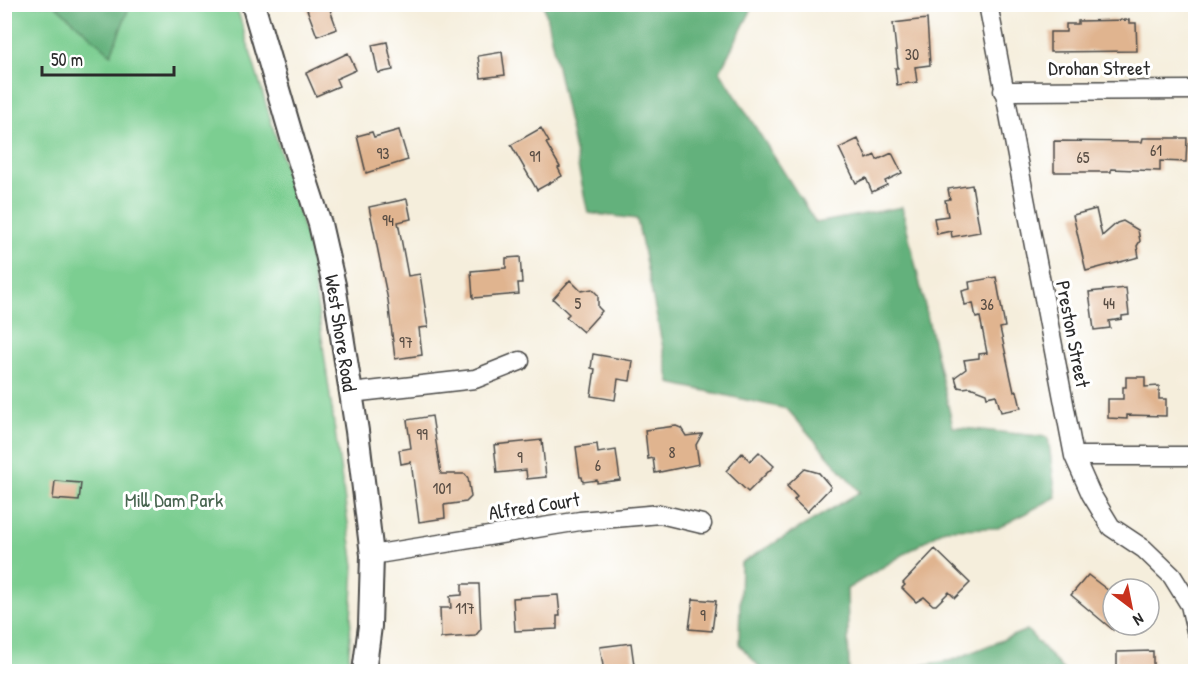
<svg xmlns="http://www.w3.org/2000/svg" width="1200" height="676" font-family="'Patrick Hand',sans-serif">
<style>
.green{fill:#7bce91;stroke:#537c5e;stroke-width:1.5}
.forest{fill:#64b17b;stroke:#486e53;stroke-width:1.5}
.building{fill:#e0b48f}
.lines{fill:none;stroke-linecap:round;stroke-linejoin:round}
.minor-casing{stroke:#494846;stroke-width:21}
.tertiary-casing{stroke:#494846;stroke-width:26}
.minor{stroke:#fff;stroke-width:18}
.tertiary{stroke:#fff;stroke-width:22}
.labels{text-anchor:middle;stroke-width:6;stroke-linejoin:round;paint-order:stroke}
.number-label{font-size:16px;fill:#584d44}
.street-label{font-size:20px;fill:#2b2b2b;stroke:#fff}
.park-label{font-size:20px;fill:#47644f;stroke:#fff}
</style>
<rect width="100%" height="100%" fill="#fff"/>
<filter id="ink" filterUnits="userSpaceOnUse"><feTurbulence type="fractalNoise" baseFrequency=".0167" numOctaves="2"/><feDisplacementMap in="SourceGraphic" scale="12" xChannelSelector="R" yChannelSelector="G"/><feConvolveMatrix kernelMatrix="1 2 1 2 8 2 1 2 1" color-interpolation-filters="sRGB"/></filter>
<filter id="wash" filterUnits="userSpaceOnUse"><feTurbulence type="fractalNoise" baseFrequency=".008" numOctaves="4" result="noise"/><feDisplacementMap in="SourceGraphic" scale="24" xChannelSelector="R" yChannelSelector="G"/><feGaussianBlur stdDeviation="1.35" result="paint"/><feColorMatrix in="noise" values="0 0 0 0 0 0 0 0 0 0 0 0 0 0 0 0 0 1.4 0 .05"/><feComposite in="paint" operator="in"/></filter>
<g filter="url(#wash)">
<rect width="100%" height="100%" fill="#f5eedc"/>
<path class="green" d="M 4,5 L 236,5 L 309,247 L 354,566 L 348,671 L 5,671 Z"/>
<path class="forest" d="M 55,5 L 130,5 L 111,54 Z
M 544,5 L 754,5 L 720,71 L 816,223 L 902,207 L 953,427 L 1048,437 L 1056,497 L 998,528 L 945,529 L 847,589 L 849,671 L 763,671 L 739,644 L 741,563 L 860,492 L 787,409 L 670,383 L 637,219 L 588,213 Z
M 1027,630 L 1064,671 L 888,671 L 953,660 Z"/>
<g id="blocks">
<path class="building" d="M 305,4 L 328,4 L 337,29 L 317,36 Z
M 927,19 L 930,65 L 915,67 L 917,82 L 897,85 L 895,68 L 898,68 L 893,23 Z
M 1129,20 L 1129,23 L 1136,23 L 1137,51 L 1050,52 L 1050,32 L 1066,32 L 1066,24 L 1078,24 L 1078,21 Z
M 387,42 L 393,70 L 378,73 L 372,45 Z
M 502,52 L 505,75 L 481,78 L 478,56 Z
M 348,53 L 356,70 L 336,79 L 339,86 L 316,96 L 306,73 Z
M 541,128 L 549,142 L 546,143 L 560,167 L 558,168 L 562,176 L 537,190 L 511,145 Z
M 399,130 L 408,160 L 366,173 L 357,136 L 372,132 L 374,137 Z
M 1143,138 L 1187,138 L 1186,162 L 1160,161 L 1160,171 L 1111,169 L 1111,172 L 1054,172 L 1054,141 L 1142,142 Z
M 858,139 L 867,159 L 875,155 L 877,160 L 892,153 L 902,173 L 885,181 L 887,185 L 872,192 L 866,178 L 856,183 L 839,148 Z
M 972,185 L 980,232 L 952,237 L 951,231 L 937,234 L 934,218 L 948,216 L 945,200 L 950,199 L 948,189 Z
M 407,199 L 411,219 L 398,222 L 408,276 L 420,274 L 428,327 L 419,328 L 422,355 L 395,359 L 388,300 L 369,207 Z
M 1096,209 L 1102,236 L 1117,223 L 1123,221 L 1138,230 L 1140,241 L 1137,246 L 1139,257 L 1086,271 L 1073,215 Z
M 520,257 L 522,283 L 518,283 L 519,294 L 473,298 L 471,271 L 506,268 L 506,258 Z
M 996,277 L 1005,327 L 1000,328 L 1014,392 L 1017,391 L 1021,408 L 1001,412 L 996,395 L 987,397 L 986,393 L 970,387 L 963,388 L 958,387 L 955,377 L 966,369 L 964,360 L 979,358 L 979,354 L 987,353 L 980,317 L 976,318 L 973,303 L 965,305 L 962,291 L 970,289 L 969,282 Z
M 570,280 L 581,291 L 592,289 L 598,295 L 598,307 L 602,311 L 583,332 L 566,317 L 569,314 L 553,299 Z
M 1126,288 L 1129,315 L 1122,316 L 1122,319 L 1109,321 L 1110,328 L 1094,330 L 1089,292 Z
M 593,354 L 633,361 L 630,381 L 618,379 L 615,400 L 591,396 L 595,369 L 591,368 Z
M 1126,377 L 1145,377 L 1145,387 L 1159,386 L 1159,399 L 1166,399 L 1166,416 L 1127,415 L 1127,419 L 1108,418 L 1108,399 L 1123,399 L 1123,387 L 1126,387 Z
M 432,416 L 441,474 L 465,474 L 468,478 L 471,497 L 466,502 L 444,505 L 445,518 L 419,522 L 411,462 L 401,464 L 399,450 L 411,448 L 407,420 Z
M 676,426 L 681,428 L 686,436 L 702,434 L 696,445 L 699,464 L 655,473 L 653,458 L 648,459 L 645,430 Z
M 542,440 L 546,477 L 527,479 L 526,470 L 497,473 L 494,445 Z
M 597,444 L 598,453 L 616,450 L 620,480 L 597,483 L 597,480 L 583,482 L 582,477 L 580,477 L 576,447 Z
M 759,452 L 774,466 L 748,492 L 726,471 L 742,453 L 750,461 Z
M 805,469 L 819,473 L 831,487 L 807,512 L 794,500 L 797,497 L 787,486 Z
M 55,481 L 81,483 L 79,501 L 53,499 Z
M 935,549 L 970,583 L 955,598 L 949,592 L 936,605 L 933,605 L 924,597 L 916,602 L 902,588 L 905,585 L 903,583 Z
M 1088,575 L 1113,594 L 1113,630 L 1071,595 Z
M 462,584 L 479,584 L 481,629 L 475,636 L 441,638 L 440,608 L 451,608 L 450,596 L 462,595 Z
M 558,595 L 560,616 L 557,616 L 557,629 L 515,631 L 513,598 Z
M 693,599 L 716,601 L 712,631 L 689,629 Z
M 631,643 L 634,665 L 631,665 L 631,672 L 604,672 L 600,647 Z
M 1153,651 L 1153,672 L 1117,672 L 1117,652 Z"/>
</g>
</g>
<g filter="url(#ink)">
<use href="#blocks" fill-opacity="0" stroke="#494846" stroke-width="1.5"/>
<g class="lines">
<g class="minor-casing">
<path id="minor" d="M 988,4 L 1074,456 L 1091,494 L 1111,527 L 1144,549 L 1172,576 L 1190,605 L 1196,631
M 1003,91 L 1196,90
M 351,393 L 475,379 L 520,361
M 1074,456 L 1196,456
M 372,555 L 580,521 L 660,514 L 702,524"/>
</g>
<g class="tertiary-casing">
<path id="tertiary" d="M 253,4 L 293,141 L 320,224 L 334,285 L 357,431 L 372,555 L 370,626 L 364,672"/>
</g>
<use href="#minor" class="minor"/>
<use href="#tertiary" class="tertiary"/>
</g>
</g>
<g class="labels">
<g class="number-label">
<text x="912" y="60">30</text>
<text x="1156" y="156">61</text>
<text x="383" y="159">93</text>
<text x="535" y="162">91</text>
<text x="1083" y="163">65</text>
<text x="388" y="226">94</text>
<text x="578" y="309">5</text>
<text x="1109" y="309">44</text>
<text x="987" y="310">36</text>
<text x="406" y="348">97</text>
<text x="422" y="440">99</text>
<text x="672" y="458">8</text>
<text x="520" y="463">9</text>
<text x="598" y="471">6</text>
<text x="442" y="494">101</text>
<text x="465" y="614">117</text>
<text x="703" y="621">9</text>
</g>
<g class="street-label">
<text x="1099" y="75">Drohan Street</text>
<text transform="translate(341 333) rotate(81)" y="7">West Shore Road</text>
<text transform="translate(1073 334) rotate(79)" y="7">Preston Street</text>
<text transform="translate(534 506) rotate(-9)" y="7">Alfred Court</text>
</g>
<g class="park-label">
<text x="174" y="507">Mill Dam Park</text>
</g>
</g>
<rect width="1200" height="676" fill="none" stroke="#fff" stroke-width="24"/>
<g transform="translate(1131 607) rotate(148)"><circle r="28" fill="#ffffff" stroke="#aaaaaa" stroke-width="1.5"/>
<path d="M0-4.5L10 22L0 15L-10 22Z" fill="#c8321e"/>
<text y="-9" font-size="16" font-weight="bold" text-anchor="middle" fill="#2b2b2b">N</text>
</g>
<path d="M42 66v9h132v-9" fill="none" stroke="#2b2b2b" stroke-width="3"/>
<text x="51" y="66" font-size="18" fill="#2b2b2b" stroke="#ffffff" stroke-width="4.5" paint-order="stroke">50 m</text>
</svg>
